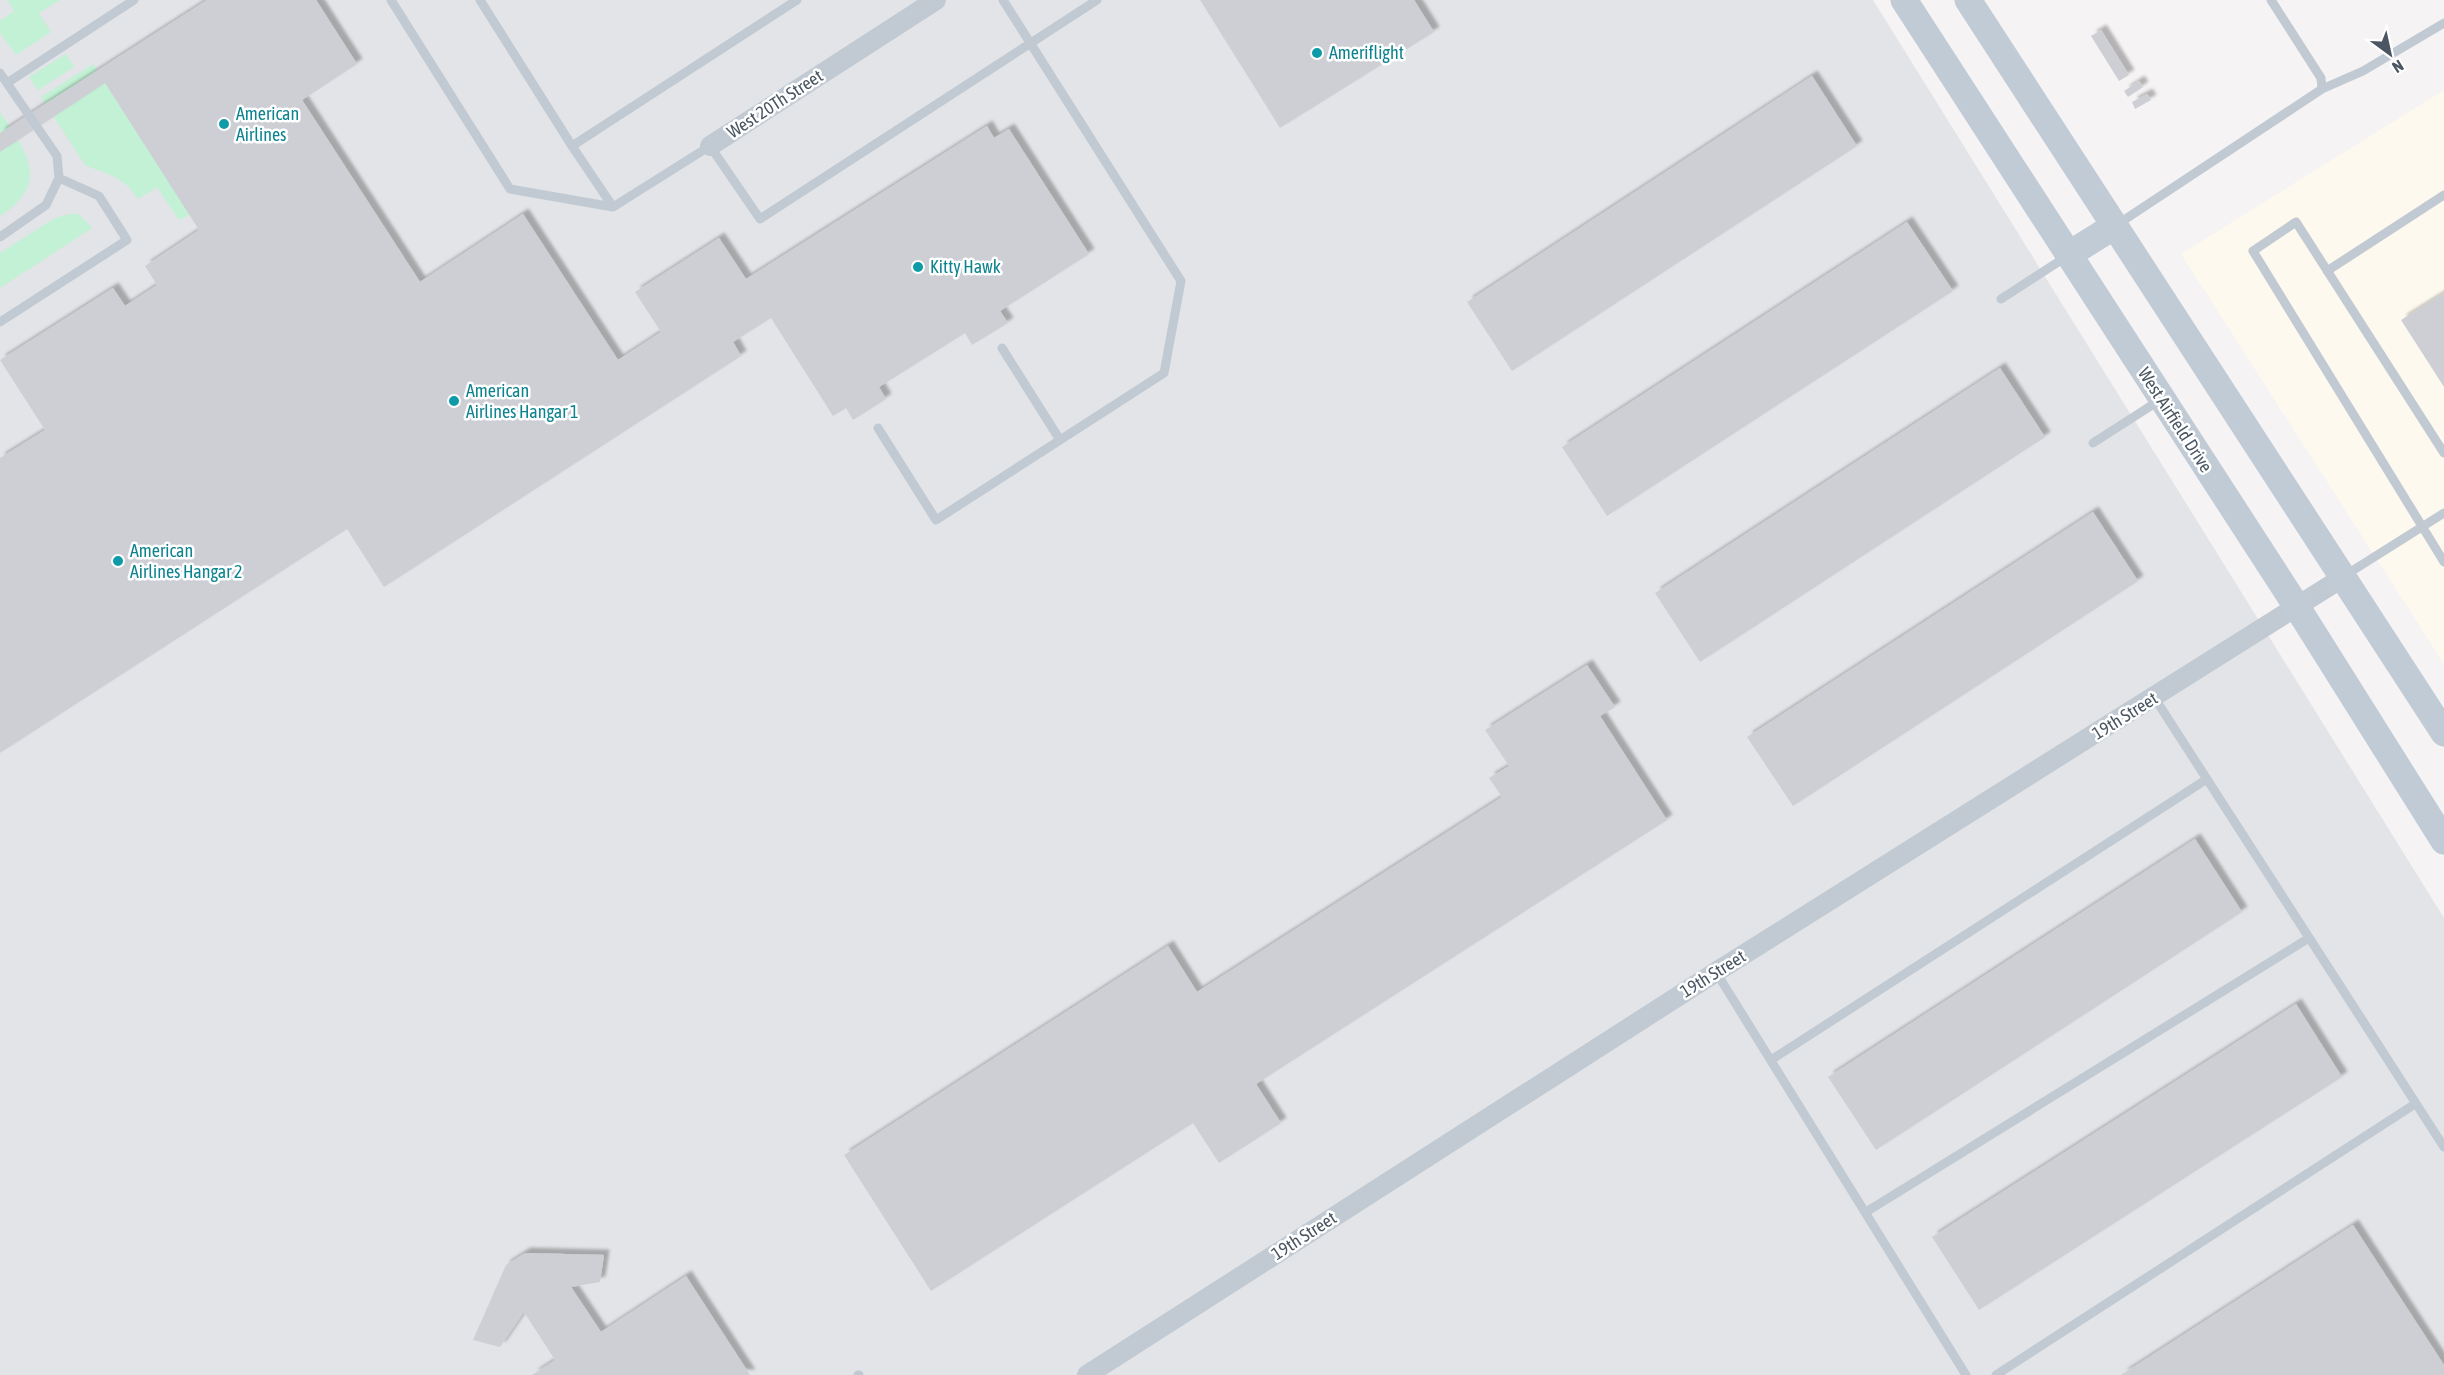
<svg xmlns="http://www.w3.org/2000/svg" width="2444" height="1375" font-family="'Asap Condensed',sans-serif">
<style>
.commercial{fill:#fdf9ef}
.airport{fill:#e2e4e7}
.green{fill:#c3f1d5}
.building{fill:#cdcfd5;filter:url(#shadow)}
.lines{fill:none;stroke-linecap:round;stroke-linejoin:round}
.lane{stroke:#c1cad2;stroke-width:9}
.street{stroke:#c1cad2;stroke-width:20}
.secondary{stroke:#c1cbd6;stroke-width:27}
.culture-dot{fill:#0f9aa8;stroke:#fff;stroke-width:2}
.labels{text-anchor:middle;stroke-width:5;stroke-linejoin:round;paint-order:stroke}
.culture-label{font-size:18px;fill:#0d838f;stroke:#fff;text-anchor:start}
.street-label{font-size:18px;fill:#4a5661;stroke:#fff}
</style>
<defs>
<filter id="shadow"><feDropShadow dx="5.5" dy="-5.5" stdDeviation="1.5" flood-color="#0004"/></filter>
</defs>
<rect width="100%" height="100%" fill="#f5f3f3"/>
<path class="commercial" d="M 2444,90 L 2444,664 L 2181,254 Z"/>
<path class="airport" d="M 0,0 L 1873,0 L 2444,918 L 2444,1375 L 0,1375 Z"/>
<path class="green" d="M 7,0 L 60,0 L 39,13 L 51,32 L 16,55 L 0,33 L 0,21 L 14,11 Z
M 66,54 L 74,67 L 38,90 L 29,77 Z
M 93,64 L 97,70 L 190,215 L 179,220 L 157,187 L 138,199 L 128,186 L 115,177 L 85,165 L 41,97 Z
M 0,112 C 27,152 51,183 0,216 Z
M 70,214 L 79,214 L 92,228 L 0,288 L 0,253 L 55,218 Z"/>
<path class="building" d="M 207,0 L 316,0 L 357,64 L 302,100 L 420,282 L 523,214 L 618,360 L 661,332 L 635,292 L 719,238 L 746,279 L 987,126 L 994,138 L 1009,129 L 1089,254 L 1000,311 L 1008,323 L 972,345 L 965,333 L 879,387 L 886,399 L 853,420 L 846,408 L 833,416 L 771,318 L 733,342 L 741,356 L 384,587 L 347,529 L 0,753 L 0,458 L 45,430 L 0,360 L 113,288 L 125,306 L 157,285 L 145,266 L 199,230 L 105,83 L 0,152 L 0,133 Z
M 1200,0 L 1414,0 L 1434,32 L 1280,128 Z
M 2101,30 L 2129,75 L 2119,81 L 2091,36 Z
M 1812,76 L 1857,146 L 1512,371 L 1467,302 Z
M 2139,81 L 2143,87 L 2128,97 L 2124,91 Z
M 2147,94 L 2151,100 L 2135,109 L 2132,102 Z
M 1907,222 L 1953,291 L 1607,516 L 1562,447 Z
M 2444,293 L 2444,387 L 2401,320 Z
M 2000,368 L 2045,437 L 1700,662 L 1655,593 Z
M 2093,512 L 2138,581 L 1793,806 L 1747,737 Z
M 1587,665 L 1615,707 L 1600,716 L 1667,820 L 1256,1084 L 1281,1123 L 1219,1163 L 1193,1123 L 931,1291 L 844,1155 L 1168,946 L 1197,992 L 1502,797 L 1489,778 L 1509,766 L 1485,730 Z
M 2195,839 L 2242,912 L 1876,1150 L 1828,1077 Z
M 2296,1004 L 2342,1077 L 1979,1310 L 1932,1237 Z
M 2353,1225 L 2444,1365 L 2444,1375 L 2121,1375 Z
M 525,1253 L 604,1255 L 600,1282 L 571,1287 L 601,1332 L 686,1276 L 750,1375 L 532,1375 L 555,1360 L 524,1312 L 500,1347 L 473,1340 L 506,1265 Z"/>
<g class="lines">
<path class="lane" d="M 391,0 L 510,189 L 613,207
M 480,0 L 572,146 L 797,0
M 0,73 L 57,156 L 59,178 L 46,205 L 0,237
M 7,83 L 134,0
M 2322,89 L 2363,71 L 2444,23
M 572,146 L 613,207
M 613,207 L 710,146 L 760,219 L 1097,0
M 2118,224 L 2322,89 L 2321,78 L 2271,0
M 2327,271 L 2444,195
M 2001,299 L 2066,257
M 0,322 L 127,240 L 99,196 L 59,178
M 1002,348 L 1060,440
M 878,428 L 936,520 L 1164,373 L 1181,281 L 1003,0
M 2093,443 L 2160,400
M 2444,453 L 2296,222 L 2253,251 L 2444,562
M 2344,576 L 2444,513
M 2154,697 L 2444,1147
M 1716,972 L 1966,1375
M 1771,1060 L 2207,779
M 1866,1212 L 2309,938
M 858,1375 L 859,1375
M 1996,1375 L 2415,1104"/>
<path class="street" d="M 710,146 L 936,0
M 1087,1375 L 1716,972 L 2342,578"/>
<path class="secondary" d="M 1904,0 L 2297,607 L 2444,841
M 1968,0 L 2444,733
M 2068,255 L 2113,227"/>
</g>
<g class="culture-dot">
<circle cx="1317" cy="53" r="6"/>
<circle cx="224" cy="124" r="6"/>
<circle cx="918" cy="267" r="6"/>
<circle cx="454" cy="401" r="6"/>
<circle cx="118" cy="561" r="6"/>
</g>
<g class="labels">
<g class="culture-label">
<text x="1329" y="59">Ameriflight</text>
<text x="236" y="120">American<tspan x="236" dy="21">Airlines</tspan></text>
<text x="930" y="273">Kitty Hawk</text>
<text x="466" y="397">American<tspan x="466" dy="21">Airlines Hangar 1</tspan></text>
<text x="130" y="557">American<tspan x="130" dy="21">Airlines Hangar 2</tspan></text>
</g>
<g class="street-label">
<text transform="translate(775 104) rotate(-33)" y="6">West 20Th Street</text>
<text transform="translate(2175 420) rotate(57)" y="6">West Airfield Drive</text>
<text transform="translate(2125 716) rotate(-32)" y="6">19th Street</text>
<text transform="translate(1713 974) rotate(-32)" y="6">19th Street</text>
<text transform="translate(1304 1236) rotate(-33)" y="6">19th Street</text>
</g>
</g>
<g transform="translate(2390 54) rotate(147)" stroke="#ffffff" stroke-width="4.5" paint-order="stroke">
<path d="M0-4.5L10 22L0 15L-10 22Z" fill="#4a5661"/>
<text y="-9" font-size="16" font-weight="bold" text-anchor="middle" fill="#4a5661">N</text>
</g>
</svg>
